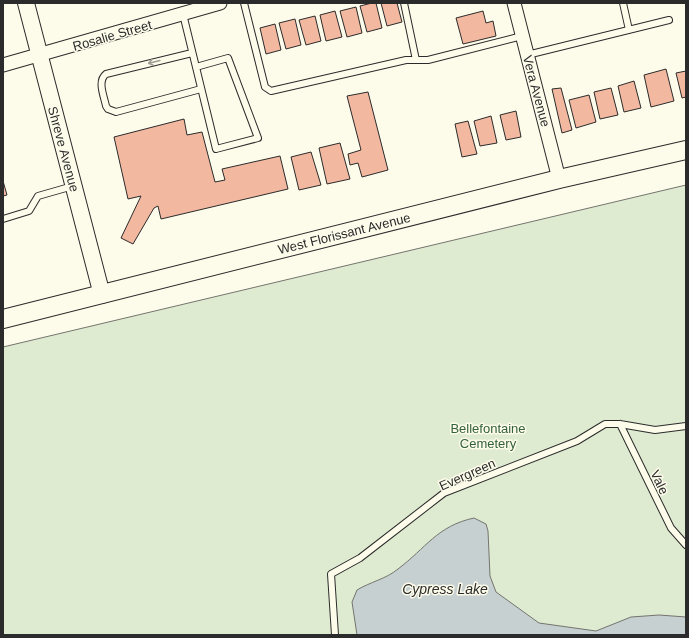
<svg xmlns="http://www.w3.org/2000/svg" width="689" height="638" font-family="Helvetica,sans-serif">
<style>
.green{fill:#deebd1;stroke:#74746e}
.water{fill:#c7d0d0;stroke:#74746e}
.building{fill:#f2b8a0;stroke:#2b2b2b}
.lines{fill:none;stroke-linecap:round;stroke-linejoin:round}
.service-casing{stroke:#2b2b2b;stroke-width:8}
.minor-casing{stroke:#2b2b2b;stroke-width:15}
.tertiary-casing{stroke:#2b2b2b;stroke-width:18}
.secondary-casing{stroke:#2b2b2b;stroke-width:20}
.service{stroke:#fdfbea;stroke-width:6}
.minor{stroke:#fdfbea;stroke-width:13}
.tertiary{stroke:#fdfbea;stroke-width:16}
.secondary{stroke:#fdfbea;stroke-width:18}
.oneway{stroke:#9e9d94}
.labels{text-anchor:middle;stroke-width:3;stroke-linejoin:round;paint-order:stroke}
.street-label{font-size:13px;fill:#2b2b2b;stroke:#fdfbea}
.park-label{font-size:13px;fill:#34623c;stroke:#fdfbea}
.water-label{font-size:14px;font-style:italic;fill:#2b2b2b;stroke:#fdfbea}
</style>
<rect width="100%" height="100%" fill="#fdfbea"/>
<path class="green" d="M 686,185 L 686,635 L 3,635 L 3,347 Z"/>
<path class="water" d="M 474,518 L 486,524 L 488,531 L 490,576 L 496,592 L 539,623 L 596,631 L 631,617 L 659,615 L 686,617 L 686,635 L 357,635 L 352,602 L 357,590 C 370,582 386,579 398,569 C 426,548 437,526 474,518 Z"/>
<path class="building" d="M 372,3 L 376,3 L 382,28 L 367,32 L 360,6 Z
M 381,3 L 397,3 L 402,22 L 387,26 Z
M 356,7 L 362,33 L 347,37 L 340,11 Z
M 335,11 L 342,37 L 326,41 L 320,15 Z
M 483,11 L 486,23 L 493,21 L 496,36 L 463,44 L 456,18 Z
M 315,16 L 321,41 L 306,45 L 299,20 Z
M 295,19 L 301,45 L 286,49 L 279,23 Z
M 275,24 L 281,50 L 266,54 L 260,28 Z
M 666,69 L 674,101 L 651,107 L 644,75 Z
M 686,71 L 686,97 L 682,98 L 676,73 Z
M 634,81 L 641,108 L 624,112 L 618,86 Z
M 561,88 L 572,130 L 562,133 L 552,89 Z
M 611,88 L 618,115 L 600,119 L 594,92 Z
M 368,92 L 388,170 L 362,177 L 358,163 L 350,165 L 348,154 L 361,150 L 347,96 Z
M 589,95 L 596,122 L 576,128 L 569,100 Z
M 516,111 L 521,137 L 506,140 L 500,115 Z
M 491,116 L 497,143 L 480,146 L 474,121 Z
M 184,119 L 187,135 L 202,132 L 215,182 L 225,180 L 222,169 L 280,156 L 288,189 L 161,219 L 158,206 L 154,208 L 133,244 L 121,238 L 141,196 L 128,199 L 114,137 Z
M 468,121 L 477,154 L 462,157 L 455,124 Z
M 340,143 L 350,179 L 327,184 L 319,148 Z
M 311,152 L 321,185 L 299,190 L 291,157 Z
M 3,181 L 7,195 L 3,196 Z"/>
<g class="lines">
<g class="service-casing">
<path id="service" d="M 244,3 L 265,87 L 271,91 L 406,60 L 428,60 L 522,36
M 404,3 L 416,60
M 623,3 L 629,30
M 183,14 C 194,59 205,104 216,149 L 258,138 L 228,58 L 196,67
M 192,53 L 106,74 C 97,81 104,96 106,106 L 108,109 L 116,112 L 201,89
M 527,55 L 669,20
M 3,219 L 29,211 L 38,196 L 73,186
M 620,424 L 671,528 L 686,545
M 335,635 L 331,574 L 360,558 L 444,493 L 577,441 L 605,424 L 620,424 L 655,430 L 686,426"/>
</g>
<g class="minor-casing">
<path id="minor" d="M 514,3 L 559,179
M 3,65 L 220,3"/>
</g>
<g class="tertiary-casing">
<path id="tertiary" d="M 26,3 L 102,295"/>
</g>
<g class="secondary-casing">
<path id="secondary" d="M 3,319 L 559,179 L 686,150"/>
</g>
<use href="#service" class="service"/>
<use href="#minor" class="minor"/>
<use href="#tertiary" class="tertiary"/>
<use href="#secondary" class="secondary"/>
</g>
<defs><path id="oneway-shaft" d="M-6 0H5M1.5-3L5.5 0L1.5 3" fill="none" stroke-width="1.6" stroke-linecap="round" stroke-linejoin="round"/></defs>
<use class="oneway" href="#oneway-shaft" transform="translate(154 62) rotate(166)"/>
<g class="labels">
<g class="street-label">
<text transform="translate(112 35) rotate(-16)" y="5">Rosalie Street</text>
<text transform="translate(537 91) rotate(75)" y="5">Vera Avenue</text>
<text transform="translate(64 149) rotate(75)" y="5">Shreve Avenue</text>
<text transform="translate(344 233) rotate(-14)" y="5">West Florissant Avenue</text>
<text transform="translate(467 474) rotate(-24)" y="5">Evergreen</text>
<text transform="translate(660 482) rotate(65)" y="5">Vale</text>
</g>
<g class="park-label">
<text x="488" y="433">Bellefontaine<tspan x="488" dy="15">Cemetery</tspan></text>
</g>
<g class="water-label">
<text x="445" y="594">Cypress Lake</text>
</g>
</g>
<rect width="689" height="638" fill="none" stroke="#2b2b2b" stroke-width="8"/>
</svg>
